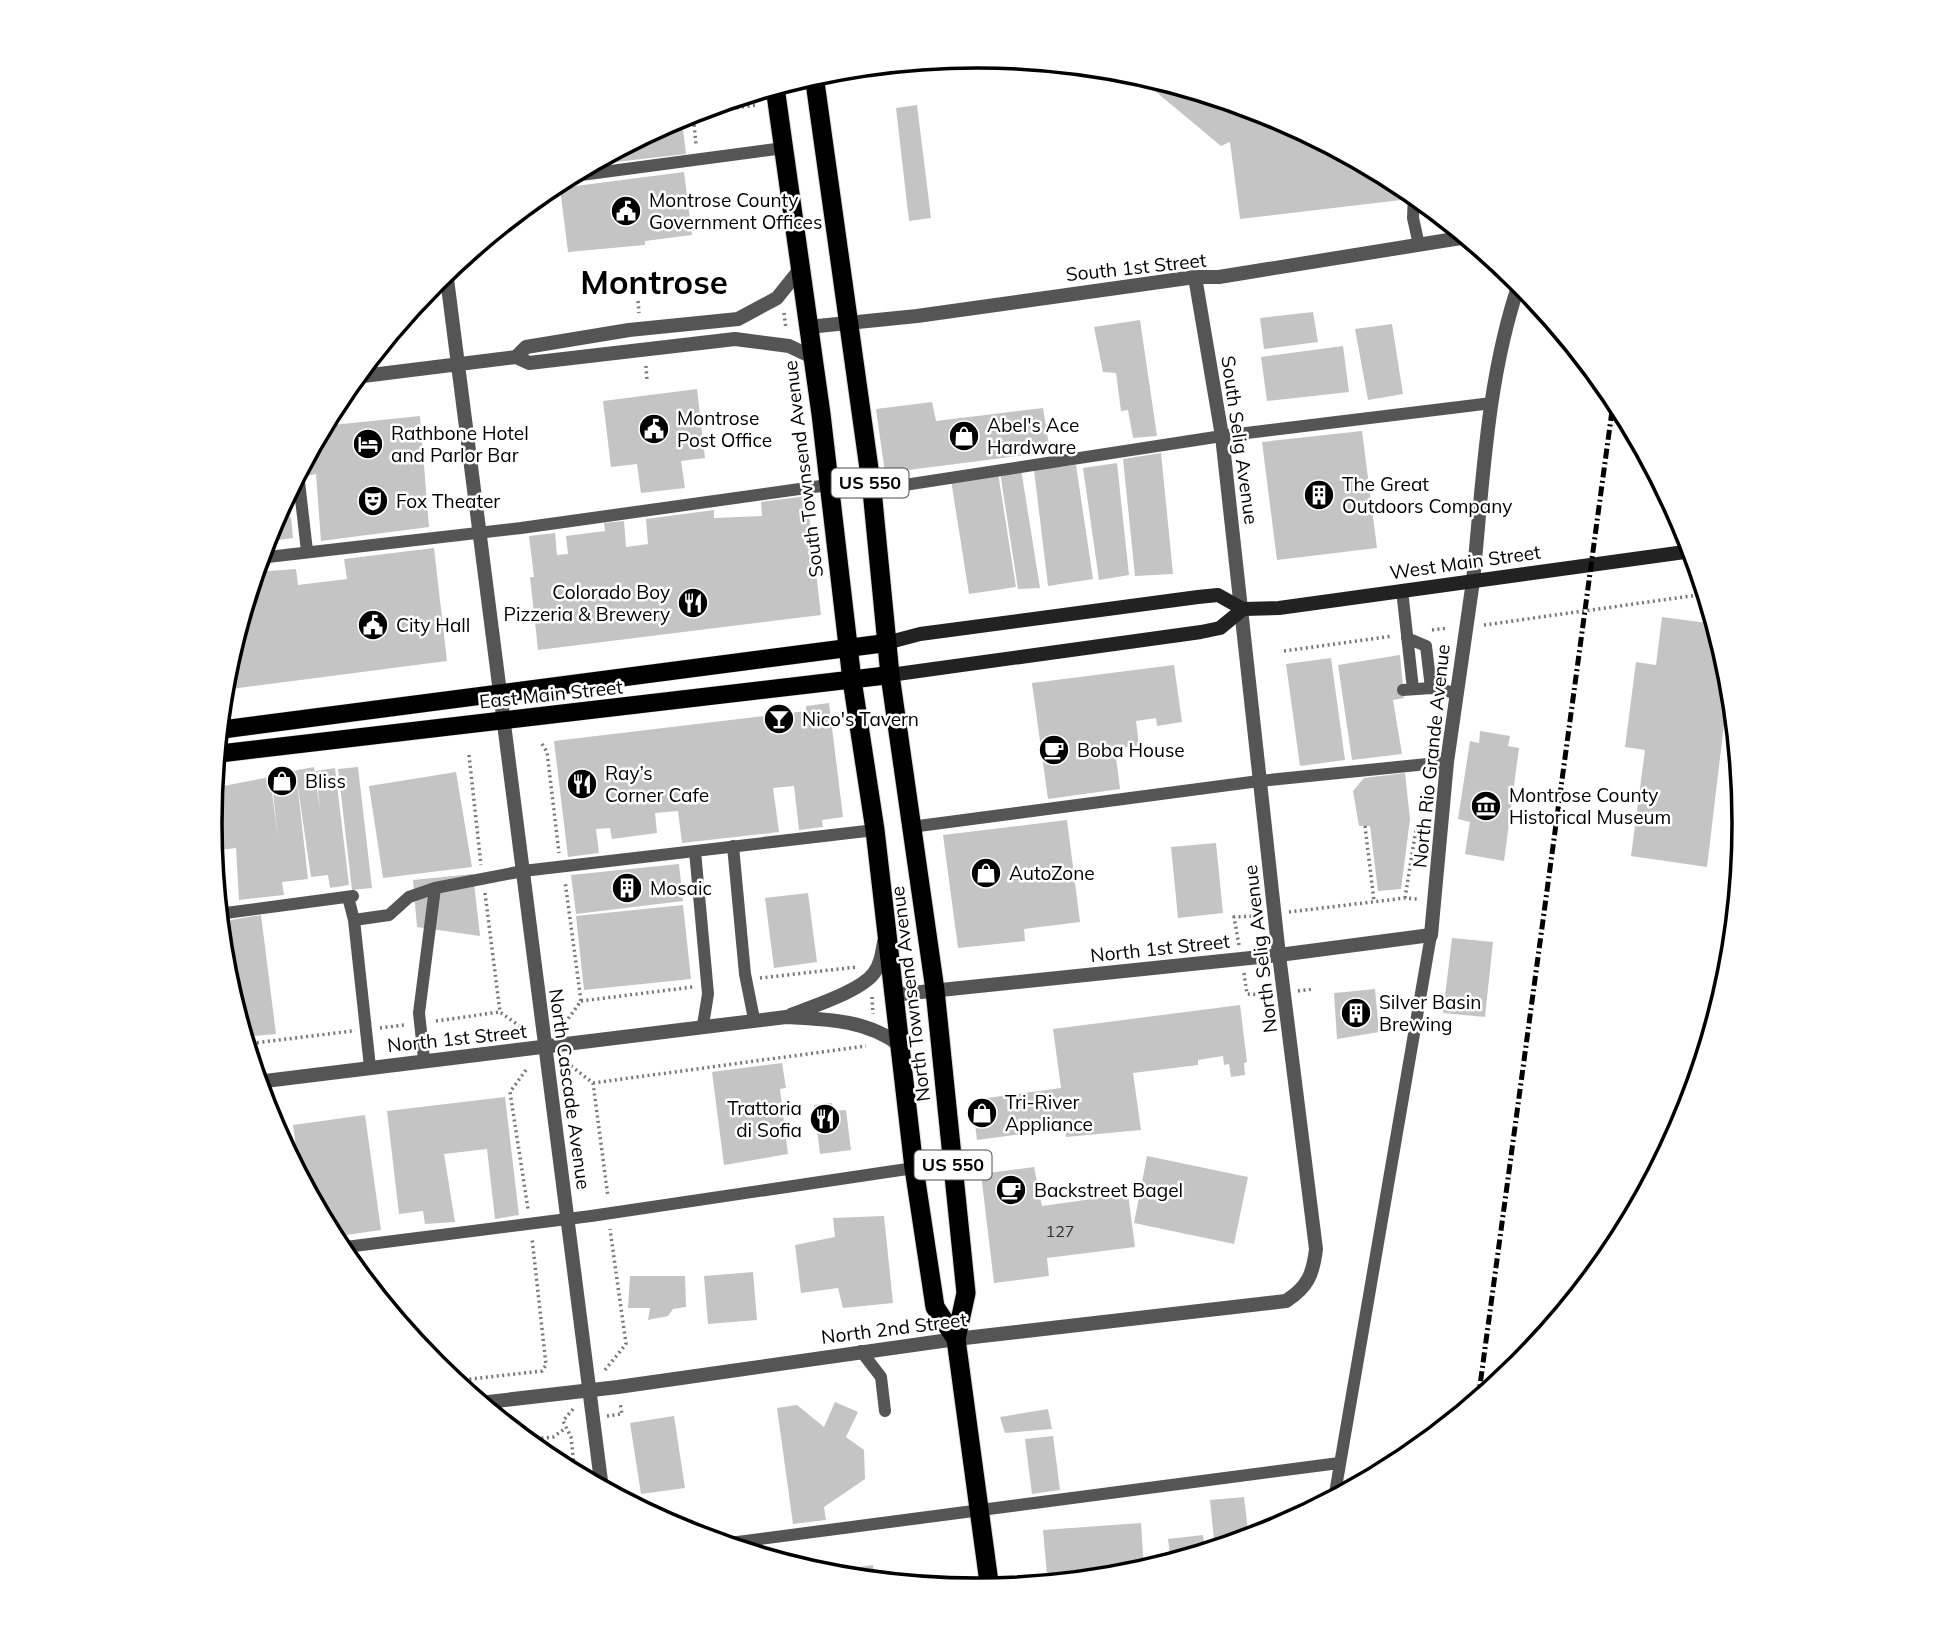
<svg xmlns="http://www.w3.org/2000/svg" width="1954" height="1647" font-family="Mulish,sans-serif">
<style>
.building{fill:#c4c4c4}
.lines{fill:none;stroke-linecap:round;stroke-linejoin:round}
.primary-casing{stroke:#dbdbdb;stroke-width:19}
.trunk-casing{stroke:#dbdbdb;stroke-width:21}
.path{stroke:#777;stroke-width:3.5;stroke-dasharray:2 3.5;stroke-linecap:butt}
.service{stroke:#555;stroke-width:12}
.minor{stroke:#555;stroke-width:14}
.tertiary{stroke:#555;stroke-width:14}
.secondary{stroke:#222;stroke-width:14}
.primary{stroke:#000;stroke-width:18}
.trunk{stroke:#000;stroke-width:19}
.rail{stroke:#000;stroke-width:5;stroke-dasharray:10 3.5 2 3.5;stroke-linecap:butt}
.labels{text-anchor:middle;stroke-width:5;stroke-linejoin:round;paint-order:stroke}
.number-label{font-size:16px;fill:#313131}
.shield{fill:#fff;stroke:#4c4c4c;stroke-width:2}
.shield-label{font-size:18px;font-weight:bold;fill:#000}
.poi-label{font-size:19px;fill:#000;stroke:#fff;text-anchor:start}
.street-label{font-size:19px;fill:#000;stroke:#fff}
.town-label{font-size:33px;font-weight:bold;fill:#000;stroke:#fff}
.rim{fill:none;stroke:#000;stroke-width:3.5}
</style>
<rect width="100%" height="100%" fill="#fff"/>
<path class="building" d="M 1148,77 L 1271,115 L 1399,183 L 1401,200 L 1240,219 L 1230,142 L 1221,146 L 1149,86 Z
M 917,105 L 931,218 L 909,221 L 896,108 Z
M 689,113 L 689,119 L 672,121 L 684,114 Z
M 682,121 L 686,154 L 589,165 L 669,122 Z
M 684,172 L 692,235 L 645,241 L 645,245 L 568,252 L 560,188 Z
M 1313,312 L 1318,342 L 1264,349 L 1260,318 Z
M 1140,320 L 1157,436 L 1133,438 L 1128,410 L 1121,411 L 1116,373 L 1103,372 L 1094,327 Z
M 1392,324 L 1403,394 L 1368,400 L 1355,329 Z
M 1343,346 L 1349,392 L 1267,401 L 1261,357 Z
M 697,389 L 705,458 L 681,461 L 685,488 L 641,493 L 637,464 L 611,467 L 603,401 Z
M 932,402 L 936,421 L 1043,408 L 1050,452 L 885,473 L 876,409 Z
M 420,416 L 429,527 L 321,541 L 316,474 L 306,476 L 304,462 L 323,426 Z
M 1362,431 L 1377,548 L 1277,560 L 1262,442 Z
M 1161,453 L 1173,574 L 1135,576 L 1123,459 Z
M 1117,463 L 1129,575 L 1099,580 L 1083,468 Z
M 1076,465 L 1093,579 L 1048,586 L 1034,470 Z
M 1021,469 L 1040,588 L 1018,589 L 1000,472 Z
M 998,473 L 1016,587 L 969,594 L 951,480 Z
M 807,496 L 821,615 L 538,650 L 530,577 L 534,577 L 529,536 L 555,533 L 557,555 L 568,554 L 566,536 L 605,531 L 604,523 L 624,521 L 626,547 L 648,544 L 646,519 L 714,510 L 714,518 L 762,516 L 761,502 Z
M 291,517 L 293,538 L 264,542 L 273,520 Z
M 434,548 L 447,661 L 223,690 L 224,673 L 255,572 L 296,569 L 298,585 L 347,579 L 344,559 Z
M 1662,617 L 1715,624 L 1730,674 L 1707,867 L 1631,856 L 1645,750 L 1625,747 L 1636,662 L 1656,665 Z
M 1400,655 L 1404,698 L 1393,700 L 1402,754 L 1352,760 L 1338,665 Z
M 1331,658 L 1345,760 L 1300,766 L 1286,664 Z
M 1174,665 L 1182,722 L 1157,726 L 1156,718 L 1136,721 L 1139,745 L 1115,749 L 1120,789 L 1048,799 L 1032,683 Z
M 829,703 L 843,817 L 822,820 L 823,827 L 799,830 L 794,786 L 773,788 L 779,832 L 682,843 L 678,811 L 655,813 L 657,833 L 612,839 L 610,828 L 596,829 L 599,853 L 568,857 L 554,741 L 806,711 L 806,706 Z
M 1480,731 L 1510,736 L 1508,746 L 1519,748 L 1504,861 L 1465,854 L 1470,822 L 1458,819 L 1470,741 L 1479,743 Z
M 314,767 L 320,811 L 316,771 L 335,768 L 349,885 L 330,888 L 328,875 L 311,877 L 297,781 L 308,879 L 282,882 L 284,895 L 239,900 L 236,848 L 212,851 L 210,823 L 213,788 L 270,777 L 278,838 L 271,775 Z
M 358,767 L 372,888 L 352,890 L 338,769 Z
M 456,772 L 472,867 L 383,878 L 369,786 Z
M 1405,773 L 1410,819 L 1401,889 L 1378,891 L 1370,826 L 1359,826 L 1353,791 L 1364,778 Z
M 1067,820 L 1080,922 L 1024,929 L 1025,941 L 958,948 L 943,835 Z
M 1216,843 L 1223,913 L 1178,918 L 1171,847 Z
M 679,864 L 683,901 L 576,914 L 571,875 Z
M 473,874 L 480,936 L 417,927 L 413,880 Z
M 808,893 L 817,962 L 774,968 L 765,898 Z
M 683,905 L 691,979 L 584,990 L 576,916 Z
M 261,915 L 276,1034 L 244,1037 L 224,973 L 219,922 Z
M 1452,938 L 1493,942 L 1485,1017 L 1443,1013 Z
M 1375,989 L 1379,1032 L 1337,1039 L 1334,993 Z
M 1240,1005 L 1247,1062 L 1244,1063 L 1245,1075 L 1231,1077 L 1229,1064 L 1224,1065 L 1223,1056 L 1198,1060 L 1198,1065 L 1133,1073 L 1141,1130 L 1066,1137 L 1065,1128 L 977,1140 L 972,1100 L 1061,1088 L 1053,1029 Z
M 782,1063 L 786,1088 L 780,1089 L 788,1154 L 724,1165 L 712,1072 Z
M 505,1097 L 519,1215 L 495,1219 L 487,1149 L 444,1154 L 455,1222 L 425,1224 L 423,1211 L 399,1214 L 387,1111 Z
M 832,1103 L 833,1111 L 846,1110 L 851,1150 L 820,1154 L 814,1105 Z
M 365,1115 L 381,1230 L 332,1237 L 300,1177 L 293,1125 Z
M 287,1125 L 291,1160 L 273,1127 Z
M 1147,1156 L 1248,1177 L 1234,1244 L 1134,1223 Z
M 1034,1167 L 1042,1206 L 1128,1194 L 1135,1247 L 1047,1258 L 1049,1276 L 994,1283 L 981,1174 Z
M 884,1216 L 893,1303 L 843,1308 L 838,1288 L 801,1293 L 795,1245 L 835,1237 L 833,1218 Z
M 753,1272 L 757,1320 L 708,1324 L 704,1276 Z
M 630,1276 L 685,1276 L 686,1307 L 673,1309 L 668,1316 L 648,1320 L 650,1308 L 628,1308 Z
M 835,1402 L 858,1412 L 846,1437 L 864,1450 L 865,1479 L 824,1507 L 826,1520 L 793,1524 L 777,1408 L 797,1405 L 824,1427 Z
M 1048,1409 L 1052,1429 L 1005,1433 L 1000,1417 Z
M 674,1416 L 685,1488 L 641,1494 L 630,1423 Z
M 1053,1436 L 1060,1490 L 1032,1494 L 1025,1439 Z
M 1244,1497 L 1249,1539 L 1215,1549 L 1210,1500 Z
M 1141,1523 L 1144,1569 L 1047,1575 L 1043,1530 Z
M 1203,1535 L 1205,1552 L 1171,1562 L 1168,1539 Z
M 873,1565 L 875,1581 L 817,1573 Z"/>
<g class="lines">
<g class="primary-casing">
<path id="primary" d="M 219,730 L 886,643
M 216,754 L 890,675"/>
</g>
<g class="trunk-casing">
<path id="trunk" d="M 814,75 L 872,490 L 890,675 L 935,990 L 966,1293 L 956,1339 L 990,1590
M 775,87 L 821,414 L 852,680 L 875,830 L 914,1168 L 935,1307 L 956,1339"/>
</g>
<path class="path" d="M 693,114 L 756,105
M 693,114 L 696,144
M 638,301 L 639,313
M 784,313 L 786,329
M 646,366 L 647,380
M 277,512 L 286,511
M 1484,625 L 1705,594
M 1432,630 L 1448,628
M 1284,651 L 1393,636
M 542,744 L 547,752 L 559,853
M 469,755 L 481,865
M 1365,826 L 1374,901
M 485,893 L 500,1012 L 521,1027
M 1405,898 L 1417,823
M 1289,912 L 1405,898 L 1417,899
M 1239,945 L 1234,917 L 1257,916
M 1244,973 L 1247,994 L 1267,995
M 760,978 L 857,967
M 1298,991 L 1314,989
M 872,997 L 873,1014
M 581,1001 L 693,987
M 436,1021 L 500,1012
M 565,1023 L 581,1001 L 565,881
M 380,1028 L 404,1025
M 1713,1028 L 1743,805
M 246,1044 L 352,1031
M 571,1066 L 593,1083 L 608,1197
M 526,1070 L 510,1092 L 528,1209
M 593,1083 L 866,1046
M 605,1370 L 626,1344 L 610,1229
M 453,1381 L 542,1371 L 546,1365 L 532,1238
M 573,1409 L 563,1421 L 571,1437 L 575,1475
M 607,1416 L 622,1414 L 620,1402
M 525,1440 L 553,1437 L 566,1428"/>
<path class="service" d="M 566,177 L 784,148
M 1414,194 L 1413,218 L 1419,245
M 298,473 L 307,551
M 872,490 L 1222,436 L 1492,403
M 259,558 L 521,528 L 828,485
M 1402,590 L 1413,689
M 1407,638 L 1426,646 L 1431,688
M 1403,690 L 1431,688 L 1456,693
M 911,827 L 1259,781 L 1447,762
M 733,846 L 745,974 L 754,1019
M 695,851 L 708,994 L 703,1025
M 348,897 L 354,920 L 370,1067
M 218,914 L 353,896
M 354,920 L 389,915 L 409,897 L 435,888
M 424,1059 L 419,1013 L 435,888 L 523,871 L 875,830
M 338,1248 L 591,1216 L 914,1168
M 861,1351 L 881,1377 L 885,1411
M 1334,1499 L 1431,935
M 722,1544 L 1339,1463"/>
<path class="minor" d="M 446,271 L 602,1489
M 808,327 L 917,316 L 1195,277 L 1219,277 L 1467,237
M 516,357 L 526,347 L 629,330 L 738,319 L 777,298 L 801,268
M 355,377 L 516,357 L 529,363 L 735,339 L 789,346 L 812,357
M 892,995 L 1279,955 L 1431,935 L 1447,762 L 1473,581
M 791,1015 C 813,1006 861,991 874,973 C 881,964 882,953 884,942
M 257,1082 L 786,1017 C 827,1019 868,1020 901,1046
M 956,1339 L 1286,1301 C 1308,1287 1313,1274 1316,1249 L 1279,955 L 1222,436 L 1195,277"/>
<path class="tertiary" d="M 1473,581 C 1483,481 1487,376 1520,281
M 479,1403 L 618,1387 L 956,1339"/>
<path class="secondary" d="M 886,643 L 920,634 L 1198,597 L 1218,595 L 1243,609 L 1279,608 L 1692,551
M 890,675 L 1201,632 L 1220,628 L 1243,609"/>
<use href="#primary" class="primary"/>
<use href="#trunk" class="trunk"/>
<path class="rail" d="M 1478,1400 L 1614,396"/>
</g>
<defs>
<g id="civic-disc" transform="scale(1.575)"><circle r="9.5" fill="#000" stroke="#fff"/><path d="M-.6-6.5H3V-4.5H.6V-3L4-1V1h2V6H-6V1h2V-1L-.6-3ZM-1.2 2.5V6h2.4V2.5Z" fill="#fff"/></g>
<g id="shop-disc" transform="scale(1.575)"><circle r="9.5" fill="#000" stroke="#fff"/><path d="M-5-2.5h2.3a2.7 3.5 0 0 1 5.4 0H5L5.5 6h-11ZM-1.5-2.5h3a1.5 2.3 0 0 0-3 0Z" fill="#fff"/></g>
<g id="hotel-disc" transform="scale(1.575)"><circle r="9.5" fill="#000" stroke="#fff"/><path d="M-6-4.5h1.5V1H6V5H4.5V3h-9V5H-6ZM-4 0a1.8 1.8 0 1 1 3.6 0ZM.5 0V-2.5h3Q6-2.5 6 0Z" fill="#fff"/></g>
<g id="building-disc" transform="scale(1.575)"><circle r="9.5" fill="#000" stroke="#fff"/><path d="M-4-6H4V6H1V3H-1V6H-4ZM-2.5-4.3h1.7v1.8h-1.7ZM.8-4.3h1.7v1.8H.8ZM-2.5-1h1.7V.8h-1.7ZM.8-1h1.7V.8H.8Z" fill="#fff"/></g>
<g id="theatre-disc" transform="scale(1.575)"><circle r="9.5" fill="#000" stroke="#fff"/><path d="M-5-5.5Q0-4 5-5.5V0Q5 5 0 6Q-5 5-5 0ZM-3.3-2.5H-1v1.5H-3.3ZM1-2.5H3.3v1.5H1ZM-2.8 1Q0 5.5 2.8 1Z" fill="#fff"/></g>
<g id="restaurant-disc" transform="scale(1.575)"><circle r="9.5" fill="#000" stroke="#fff"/><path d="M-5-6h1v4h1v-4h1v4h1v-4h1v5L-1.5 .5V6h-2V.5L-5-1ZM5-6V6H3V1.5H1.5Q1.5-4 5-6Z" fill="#fff"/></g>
<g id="bar-disc" transform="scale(1.575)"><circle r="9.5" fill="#000" stroke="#fff"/><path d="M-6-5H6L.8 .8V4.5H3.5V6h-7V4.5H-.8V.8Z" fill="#fff"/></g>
<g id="cafe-disc" transform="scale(1.575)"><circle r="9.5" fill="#000" stroke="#fff"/><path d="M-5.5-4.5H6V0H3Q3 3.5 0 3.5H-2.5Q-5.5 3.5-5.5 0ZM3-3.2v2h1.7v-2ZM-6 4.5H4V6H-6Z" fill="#fff"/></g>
<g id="museum-disc" transform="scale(1.575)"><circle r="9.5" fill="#000" stroke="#fff"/><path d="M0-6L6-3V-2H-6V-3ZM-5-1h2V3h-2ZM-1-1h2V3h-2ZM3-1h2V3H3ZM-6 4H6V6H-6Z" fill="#fff"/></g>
</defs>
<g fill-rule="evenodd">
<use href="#civic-disc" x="626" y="211"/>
<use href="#civic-disc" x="654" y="429"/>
<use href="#shop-disc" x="964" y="436"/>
<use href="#hotel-disc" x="368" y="444"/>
<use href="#building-disc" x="1319" y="495"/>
<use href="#theatre-disc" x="373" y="501"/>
<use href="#restaurant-disc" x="693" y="603"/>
<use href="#civic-disc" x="373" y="625"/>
<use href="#bar-disc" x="779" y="719"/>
<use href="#cafe-disc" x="1054" y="750"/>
<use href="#shop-disc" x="282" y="781"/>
<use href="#restaurant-disc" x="582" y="784"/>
<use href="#museum-disc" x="1486" y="806"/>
<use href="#shop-disc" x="986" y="873"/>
<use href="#building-disc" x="627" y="888"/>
<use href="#building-disc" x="1356" y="1013"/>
<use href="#shop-disc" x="982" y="1113"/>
<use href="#restaurant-disc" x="825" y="1119"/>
<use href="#cafe-disc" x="1011" y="1190"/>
</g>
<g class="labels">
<g class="number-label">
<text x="1060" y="1237">127</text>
</g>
<g class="shield">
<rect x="831.5" y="468.5" width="77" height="29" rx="5"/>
<rect x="914.5" y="1150.5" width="77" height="29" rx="5"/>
</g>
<g class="shield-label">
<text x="870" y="489">US 550</text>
<text x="953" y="1171">US 550</text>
</g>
<g class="poi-label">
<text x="649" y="207">Montrose County<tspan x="649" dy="22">Government Offices</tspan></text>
<text x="677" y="425">Montrose<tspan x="677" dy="22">Post Office</tspan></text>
<text x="987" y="432">Abel's Ace<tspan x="987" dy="22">Hardware</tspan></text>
<text x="391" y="440">Rathbone Hotel<tspan x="391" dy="22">and Parlor Bar</tspan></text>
<text x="1342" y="491">The Great<tspan x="1342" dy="22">Outdoors Company</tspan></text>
<text x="396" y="508">Fox Theater</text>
<text x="670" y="599" text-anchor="end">Colorado Boy<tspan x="670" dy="22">Pizzeria &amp; Brewery</tspan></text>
<text x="396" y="632">City Hall</text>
<text x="802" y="726">Nico's Tavern</text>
<text x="1077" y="757">Boba House</text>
<text x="605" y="780">Ray’s<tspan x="605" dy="22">Corner Cafe</tspan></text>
<text x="305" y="788">Bliss</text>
<text x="1509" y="802">Montrose County<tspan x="1509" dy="22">Historical Museum</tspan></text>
<text x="1009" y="880">AutoZone</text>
<text x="650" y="895">Mosaic</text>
<text x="1379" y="1009">Silver Basin<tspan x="1379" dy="22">Brewing</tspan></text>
<text x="1005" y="1109">Tri-River<tspan x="1005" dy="22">Appliance</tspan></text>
<text x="802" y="1115" text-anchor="end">Trattoria<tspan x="802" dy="22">di Sofia</tspan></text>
<text x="1034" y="1197">Backstreet Bagel</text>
</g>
<g class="street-label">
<text transform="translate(1136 267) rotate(-6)" y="7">South 1st Street</text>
<text transform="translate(1240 440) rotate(82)" y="7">South Selig Avenue</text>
<text transform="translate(803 469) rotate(-97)" y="7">South Townsend Avenue</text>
<text transform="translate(1465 562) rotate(-8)" y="7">West Main Street</text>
<text transform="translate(551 694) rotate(-6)" y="7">East Main Street</text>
<text transform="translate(1431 756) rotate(-84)" y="7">North Rio Grande Avenue</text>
<text transform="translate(1160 948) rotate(-6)" y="7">North 1st Street</text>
<text transform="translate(1260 949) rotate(-97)" y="7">North Selig Avenue</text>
<text transform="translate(910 994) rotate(-97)" y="7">North Townsend Avenue</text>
<text transform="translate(457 1038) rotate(-6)" y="7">North 1st Street</text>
<text transform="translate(570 1089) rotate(82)" y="7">North Cascade Avenue</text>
<text transform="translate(894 1328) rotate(-7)" y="7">North 2nd Street</text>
</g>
<g class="town-label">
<text x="654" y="294">Montrose</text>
</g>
</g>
<path d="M0 0H1954V1647H0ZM222 823a755 755 0 1 1 1510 0a755 755 0 1 1-1510 0Z" fill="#fff" fill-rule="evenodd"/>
<path class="rim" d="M222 823a755 755 0 1 1 1510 0a755 755 0 1 1-1510 0Z"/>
</svg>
